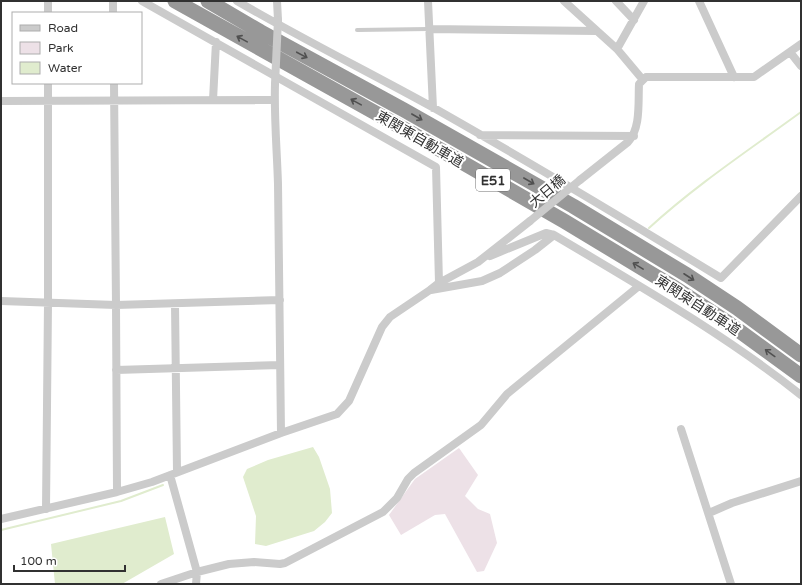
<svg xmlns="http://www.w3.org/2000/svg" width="802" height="585" font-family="'Varela Round','Noto Sans JP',sans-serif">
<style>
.green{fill:#ede1e7}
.water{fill:#e0ecce}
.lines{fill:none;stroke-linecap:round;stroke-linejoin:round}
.stream{stroke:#e0ecce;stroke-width:2}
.lane{stroke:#cbcbcb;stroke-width:4}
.street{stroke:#cbcbcb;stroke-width:8}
.highway{stroke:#989898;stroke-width:15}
.street-bridge{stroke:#cbcbcb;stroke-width:8}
.oneway{stroke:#505050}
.labels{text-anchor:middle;stroke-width:4;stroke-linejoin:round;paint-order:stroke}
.shield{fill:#fff;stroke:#6f6f6f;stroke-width:1}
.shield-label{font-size:13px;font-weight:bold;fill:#313131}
.street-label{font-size:14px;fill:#313131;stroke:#fff}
</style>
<rect width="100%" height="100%" fill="#fff"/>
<path class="green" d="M 459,448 L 478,475 L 465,496 L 478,509 L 490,514 L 497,543 L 484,571 L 477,572 L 445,514 L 435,515 L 401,535 L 389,515 L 415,479 Z"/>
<path class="water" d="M 313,447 L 319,457 L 330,489 L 332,513 L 325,522 L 314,531 L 266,546 L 255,544 L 256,516 L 243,477 L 247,469 L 268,460 Z
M 165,517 L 174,554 L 122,584 L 55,584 L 51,544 Z"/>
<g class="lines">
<path class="stream" d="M 649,228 C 696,185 749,150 801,112
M 1,530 L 121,501 L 163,485"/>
<path class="lane" d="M 357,30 L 429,29"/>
<path class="street" d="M 113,1 L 113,13
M 142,1 L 436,167 L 439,283
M 237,1 C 302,39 369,72 434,108 C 531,163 626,220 721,278 L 801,196
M 277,1 L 278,20
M 428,1 L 433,108
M 564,1 L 617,49 L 643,80
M 616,1 L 634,20
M 699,1 L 734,77
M 48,13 L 48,1
M 429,29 L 597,31
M 617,49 L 644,1
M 790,52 L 801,66
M 114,83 L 116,305 L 280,300
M 275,84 C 274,118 277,151 278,184 C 279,267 280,350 281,433
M 213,100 L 216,42
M 1,101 L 274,100
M 480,135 L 634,136
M 580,180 L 628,142 C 641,128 638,103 639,84 L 646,77 L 754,77 L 801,44
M 490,256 L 546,233 L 554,235 C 638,285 724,334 801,395
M 431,290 L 482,281 L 500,273 L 535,250 L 554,235
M 1,301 L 116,305 L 117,492
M 175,304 L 177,472
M 116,370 L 280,365
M 681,429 L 731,584
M 170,475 L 197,572 L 196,584
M 46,509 L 48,303 L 48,83
M 709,513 L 732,503 L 801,481
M 1,519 L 117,492 L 152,482 L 281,433 L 337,414 L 349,401 L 382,327 L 390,317 L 430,290 L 439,283 L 478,262 L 530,221
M 161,584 L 197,572 L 229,564 L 254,562 L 280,564 L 285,563 L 383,512 L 397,498 L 408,479 L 414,473 L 481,425 L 507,394 L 639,286"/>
<path class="highway" d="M 175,1 L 399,126 L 564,221 L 675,288 L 727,322 L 801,376
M 208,1 L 261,32 L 404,110 L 573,206 L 687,275 L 737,308 L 801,355"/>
<path class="street-bridge" d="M 275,84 L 278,20
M 530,221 L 580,180"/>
</g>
<defs><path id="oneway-shaft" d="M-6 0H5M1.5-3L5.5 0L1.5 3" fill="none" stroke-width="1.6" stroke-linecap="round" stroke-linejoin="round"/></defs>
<g class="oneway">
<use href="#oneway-shaft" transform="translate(242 39) rotate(-151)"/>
<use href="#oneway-shaft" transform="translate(302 55) rotate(28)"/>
<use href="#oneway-shaft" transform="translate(356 102) rotate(-151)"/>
<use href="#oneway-shaft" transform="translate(417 117) rotate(30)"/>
<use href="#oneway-shaft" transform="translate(529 181) rotate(30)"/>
<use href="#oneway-shaft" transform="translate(638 266) rotate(-149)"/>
<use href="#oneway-shaft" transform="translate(689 277) rotate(33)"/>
<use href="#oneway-shaft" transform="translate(770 353) rotate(-144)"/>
</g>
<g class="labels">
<rect class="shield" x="476" y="169" width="34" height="22" rx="3"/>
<g class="shield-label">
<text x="493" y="185">E51</text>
</g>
<g class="street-label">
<text transform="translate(420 139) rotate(30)" y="5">東関東自動車道</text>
<text transform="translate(547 191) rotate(-40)" y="5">大日橋</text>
<text transform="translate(698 305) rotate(33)" y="5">東関東自動車道</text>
</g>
</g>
<rect width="802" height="585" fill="none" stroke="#313131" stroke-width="4"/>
<rect x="12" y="12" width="130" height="72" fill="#ffffff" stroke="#adadad"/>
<rect x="20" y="25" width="20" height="6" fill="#cbcbcb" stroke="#adadad"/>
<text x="48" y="32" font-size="12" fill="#313131">Road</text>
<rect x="20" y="42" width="20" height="12" fill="#ede1e7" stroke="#adadad"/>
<text x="48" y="52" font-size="12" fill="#313131">Park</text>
<rect x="20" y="62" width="20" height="12" fill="#e0ecce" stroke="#adadad"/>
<text x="48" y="72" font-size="12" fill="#313131">Water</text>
<path d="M14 565v6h111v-6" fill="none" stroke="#313131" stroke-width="2"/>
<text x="20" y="565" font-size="12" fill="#313131" stroke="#ffffff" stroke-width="3" paint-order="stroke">100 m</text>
</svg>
